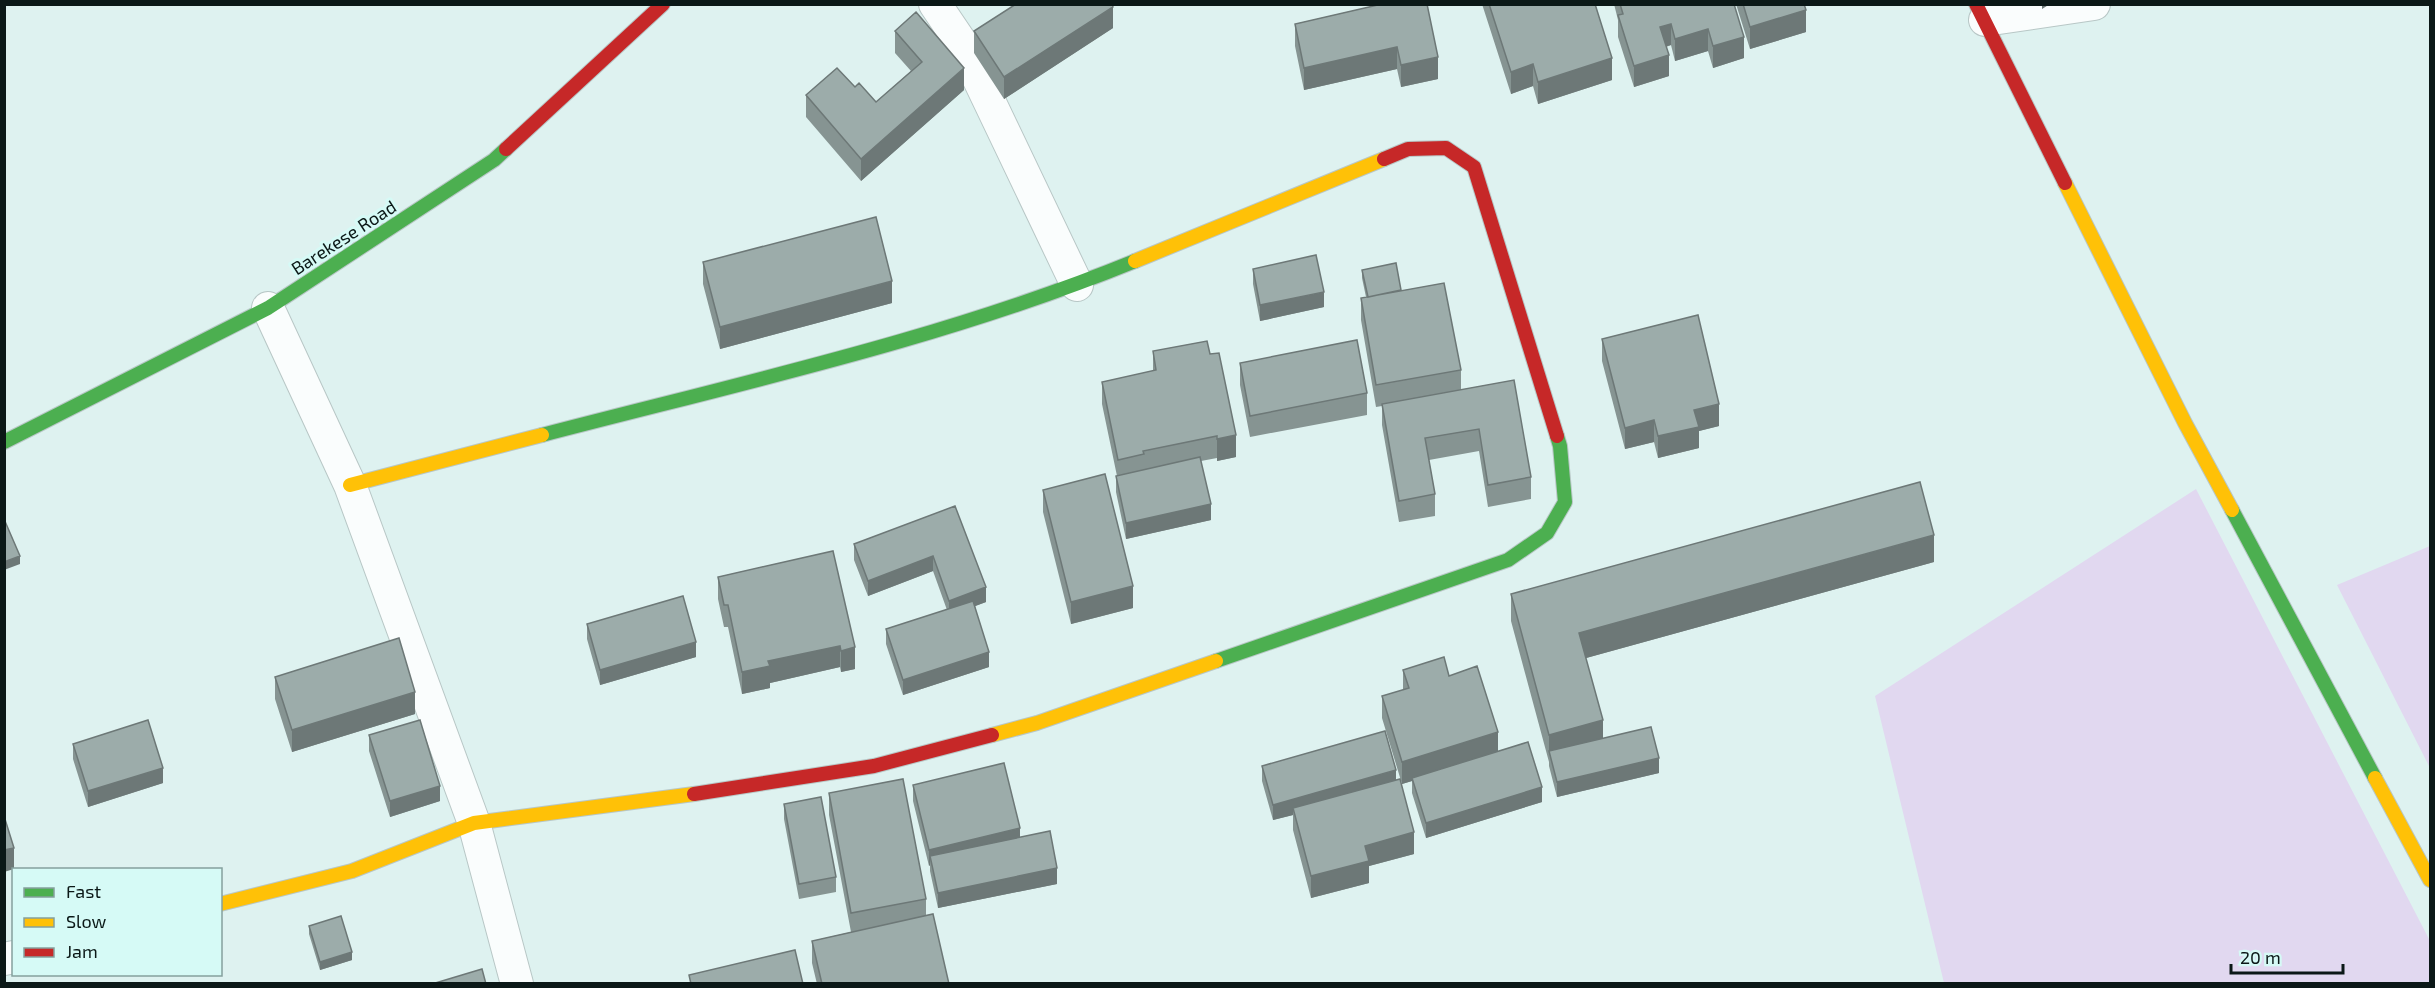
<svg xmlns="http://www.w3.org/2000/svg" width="2435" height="988" font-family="'Exo 2',sans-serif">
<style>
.green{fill:#e1d8f0}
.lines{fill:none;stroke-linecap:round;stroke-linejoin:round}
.street-casing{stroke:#b8c7c6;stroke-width:34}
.fast-casing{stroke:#b8c7c6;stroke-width:16}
.slow-casing{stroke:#b8c7c6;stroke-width:16}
.jam-casing{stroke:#b8c7c6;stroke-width:16}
.street{stroke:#fafdfd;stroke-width:32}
.fast{stroke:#4caf50;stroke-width:14}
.slow{stroke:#ffc107;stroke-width:14}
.jam{stroke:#c62828;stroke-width:14}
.wall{fill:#869492}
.shaded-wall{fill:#6d7877}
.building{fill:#9cacaa;stroke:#6d7877;stroke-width:1.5}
.labels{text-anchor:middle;stroke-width:6;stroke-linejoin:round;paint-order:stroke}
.street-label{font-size:18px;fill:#0b1817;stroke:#d6faf6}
</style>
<rect width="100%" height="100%" fill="#def2f0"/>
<path class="green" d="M 2196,489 L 2430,941 L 2430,983 L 1944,983 L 1875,696 Z
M 2430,546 L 2430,768 L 2337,585 Z"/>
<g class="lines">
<g class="street-casing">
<path id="street" d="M 935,4 L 962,44 L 1077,285
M 1985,20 L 2094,4
M 268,308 L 350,485 L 474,823 L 517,984
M 4,959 L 14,957"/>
</g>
<g class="fast-casing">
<path id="fast" d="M 542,435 C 741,383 944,339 1135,261
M 4,442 L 268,308 L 494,160 L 506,149
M 2232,510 L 2375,778
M 1216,661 L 1508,560 L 1547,533 L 1565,502 L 1560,446 L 1557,436"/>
</g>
<g class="slow-casing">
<path id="slow" d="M 2065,183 L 2185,423 L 2232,510
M 1135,261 L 1384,159
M 350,485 L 542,435
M 992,735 L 1037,723 L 1216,661
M 2375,778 L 2430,880
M 220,904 L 352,871 L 474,823 L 694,794"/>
</g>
<g class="jam-casing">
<path id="jam" d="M 1976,4 L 2065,183
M 506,149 L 663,4
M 1384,159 L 1408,149 L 1446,148 L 1474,167 L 1557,436
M 694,794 L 874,766 L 992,735"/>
</g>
<use href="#street" class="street"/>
<use href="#fast" class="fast"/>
<use href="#slow" class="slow"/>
<use href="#jam" class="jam"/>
</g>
<path class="wall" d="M 1382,4 L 1438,79 L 1401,87 L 1397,69 L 1304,90 L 1295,46 L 1295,24 Z
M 1482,4 L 1595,4 L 1612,80 L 1538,104 L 1533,86 L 1511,94 Z
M 1614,4 L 1734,4 L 1744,58 L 1713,68 L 1708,51 L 1675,61 L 1671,45 L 1666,47 L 1669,76 L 1634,87 L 1618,37 L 1618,20 Z
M 1736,4 L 1804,4 L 1806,32 L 1750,49 Z
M 1113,28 L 1004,99 L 974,53 L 974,31 Z
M 895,31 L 964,90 L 861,181 L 806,117 L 806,95 L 855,87 L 876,102 L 911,71 L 895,53 Z
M 703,262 L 892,303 L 720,349 L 703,284 Z
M 1253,269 L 1324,307 L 1260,321 L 1253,284 Z
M 1362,270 L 1401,291 L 1461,370 L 1461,390 L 1531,477 L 1531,499 L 1488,507 L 1479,451 L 1429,460 L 1435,494 L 1435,516 L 1399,522 L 1382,425 L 1382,406 L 1376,407 L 1361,320 L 1361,298 L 1366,297 L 1362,278 Z
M 1602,339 L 1719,426 L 1699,431 L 1699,448 L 1658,458 L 1654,442 L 1625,449 L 1602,361 Z
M 1153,351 L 1210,354 L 1236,457 L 1217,461 L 1217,458 L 1201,461 L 1211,520 L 1126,539 L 1116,492 L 1116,476 L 1117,476 L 1102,404 L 1102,382 L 1153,371 Z
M 1240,363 L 1367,393 L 1367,415 L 1250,437 L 1240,385 Z
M 1043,490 L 1133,608 L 1071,624 L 1043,512 Z
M 955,506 L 986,602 L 975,606 L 989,667 L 903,695 L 886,644 L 886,629 L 947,610 L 933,571 L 868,596 L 854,560 L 854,544 Z
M 833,551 L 855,669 L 841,672 L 840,667 L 770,683 L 770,688 L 742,694 L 728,627 L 724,627 L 718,599 L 718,577 Z
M 1934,562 L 1586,658 L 1603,738 L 1659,773 L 1557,797 L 1549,766 L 1549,762 L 1511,621 L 1511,594 Z
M 587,624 L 696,657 L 600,685 L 587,639 Z
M 1403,670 L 1449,676 L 1498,751 L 1542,802 L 1426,838 L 1412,793 L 1412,781 L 1402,784 L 1382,718 L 1382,696 L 1403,690 Z
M 275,677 L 415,714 L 292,752 L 275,699 Z
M 369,735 L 440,801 L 390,817 L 369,751 Z
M 73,744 L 163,783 L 88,807 L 73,759 Z
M 1262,766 L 1396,781 L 1414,854 L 1369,866 L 1369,883 L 1311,898 L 1293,830 L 1293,815 L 1273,820 L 1262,781 Z
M 913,785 L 1020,838 L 1057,884 L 938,908 L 930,871 L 930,865 L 929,866 L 913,801 Z
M 829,793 L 926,899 L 926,915 L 949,984 L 817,984 L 812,963 L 812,941 L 851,932 L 829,815 Z
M 784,804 L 836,877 L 836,892 L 799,899 L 784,819 Z
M 309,926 L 352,960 L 320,970 L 309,934 Z"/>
<path class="shaded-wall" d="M 2042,4 L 2050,4 L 2042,9 Z
M 1113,7 L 1113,28 L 1004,99 L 1004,77 Z
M 1806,10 L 1806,32 L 1750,49 L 1750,27 Z
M 1671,24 L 1671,45 L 1660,48 L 1660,27 Z
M 1708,29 L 1708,51 L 1675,61 L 1675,39 Z
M 1744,37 L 1744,58 L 1713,68 L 1713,46 Z
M 1397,47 L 1397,69 L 1304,90 L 1304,68 Z
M 1669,55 L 1669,76 L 1634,87 L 1634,66 Z
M 1438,57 L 1438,79 L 1401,87 L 1401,65 Z
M 1612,58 L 1612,80 L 1538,104 L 1538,82 Z
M 1533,64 L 1533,86 L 1511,94 L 1511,72 Z
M 964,68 L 964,90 L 861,181 L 861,159 Z
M 892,281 L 892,303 L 720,349 L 720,327 Z
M 1324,292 L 1324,307 L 1260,321 L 1260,305 Z
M 1719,404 L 1719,426 L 1699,431 L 1699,448 L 1658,458 L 1658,436 L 1694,410 Z
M 1654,420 L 1654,442 L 1625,449 L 1625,428 Z
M 1236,435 L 1236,457 L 1217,461 L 1217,439 Z
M 1211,504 L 1211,520 L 1126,539 L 1126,523 Z
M 1934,535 L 1934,562 L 1579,660 L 1579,633 Z
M 20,556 L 20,564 L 4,570 L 4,562 Z
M 933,556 L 933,571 L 868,596 L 868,581 Z
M 1133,586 L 1133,608 L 1071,624 L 1071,602 Z
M 986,587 L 986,602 L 949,616 L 949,601 Z
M 696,642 L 696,657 L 600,685 L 600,670 Z
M 840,646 L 840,667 L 770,683 L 770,688 L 742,694 L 742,672 L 768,661 Z
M 855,647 L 855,669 L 841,672 L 841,651 Z
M 989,652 L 989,667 L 903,695 L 903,680 Z
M 415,692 L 415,714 L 292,752 L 292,730 Z
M 1603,720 L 1603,747 L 1549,751 L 1549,762 L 1549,735 Z
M 1498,732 L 1498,754 L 1412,778 L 1412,781 L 1402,784 L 1402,762 Z
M 1659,758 L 1659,773 L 1557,797 L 1557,782 Z
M 163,768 L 163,783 L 88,807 L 88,791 Z
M 1396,770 L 1396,785 L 1293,808 L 1293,815 L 1273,820 L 1273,805 Z
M 440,786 L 440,801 L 390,817 L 390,801 Z
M 1542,787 L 1542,802 L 1426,838 L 1426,823 Z
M 1020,828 L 1020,843 L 930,856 L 930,865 L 929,866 L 929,850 Z
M 1414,832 L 1414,854 L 1369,866 L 1369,883 L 1311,898 L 1311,876 L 1365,846 Z
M 14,848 L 14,869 L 4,872 L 4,850 Z
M 1057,868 L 1057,884 L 938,908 L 938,893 Z
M 352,952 L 352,960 L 320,970 L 320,962 Z"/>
<path class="building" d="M 1016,4 L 1112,4 L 1113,7 L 1004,77 L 974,31 Z
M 1382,4 L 1427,4 L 1438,57 L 1401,65 L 1397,47 L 1304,68 L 1295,24 Z
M 1489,4 L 1595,4 L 1612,58 L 1538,82 L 1533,64 L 1511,72 Z
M 1620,4 L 1734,4 L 1744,37 L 1713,46 L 1708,29 L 1675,39 L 1671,24 L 1660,27 L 1669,55 L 1634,66 L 1618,15 L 1623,14 Z
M 1743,4 L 1804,4 L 1806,10 L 1750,27 Z
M 916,12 L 964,68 L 861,159 L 806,95 L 837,68 L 855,87 L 859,83 L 876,102 L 922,62 L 895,31 Z
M 876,217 L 892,281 L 720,327 L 703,262 Z
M 1316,255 L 1324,292 L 1260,305 L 1253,269 Z
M 1396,263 L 1401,290 L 1368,297 L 1362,270 Z
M 1444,283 L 1461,370 L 1376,385 L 1361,298 Z
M 1698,315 L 1719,404 L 1694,410 L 1699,427 L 1658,436 L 1654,420 L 1625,428 L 1602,339 Z
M 1357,340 L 1367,393 L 1250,416 L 1240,363 Z
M 1207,341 L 1210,354 L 1219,353 L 1236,435 L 1217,439 L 1217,436 L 1143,451 L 1144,454 L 1118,460 L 1102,382 L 1156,370 L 1153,351 Z
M 1514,380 L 1531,477 L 1488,485 L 1479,429 L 1425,438 L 1435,494 L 1399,501 L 1382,404 Z
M 1200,457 L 1211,504 L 1126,523 L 1116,476 Z
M 1105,474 L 1133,586 L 1071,602 L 1043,490 Z
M 1920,482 L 1934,535 L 1579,633 L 1603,720 L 1549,735 L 1511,594 Z
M 955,506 L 986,587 L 949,601 L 933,556 L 868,581 L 854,544 Z
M 4,519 L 20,556 L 4,562 Z
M 833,551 L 855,647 L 841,651 L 840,646 L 768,661 L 770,666 L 742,672 L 728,605 L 724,605 L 718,577 Z
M 683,596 L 696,642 L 600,670 L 587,624 Z
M 973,601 L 989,652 L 903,680 L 886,629 Z
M 399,638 L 415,692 L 292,730 L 275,677 Z
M 1444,657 L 1449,676 L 1477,666 L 1498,732 L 1402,762 L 1382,696 L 1409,688 L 1403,670 Z
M 148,720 L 163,768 L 88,791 L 73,744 Z
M 420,720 L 440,786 L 390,801 L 369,735 Z
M 1651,727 L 1659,758 L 1557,782 L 1549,751 Z
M 1385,731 L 1396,770 L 1273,805 L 1262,766 Z
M 1528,742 L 1542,787 L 1426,823 L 1412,778 Z
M 1004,763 L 1020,828 L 929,850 L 913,785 Z
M 903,779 L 926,899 L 851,913 L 829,793 Z
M 1400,779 L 1414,832 L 1365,846 L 1369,861 L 1311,876 L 1293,808 Z
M 821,797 L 836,877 L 799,884 L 784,804 Z
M 4,816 L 14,848 L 4,850 Z
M 1050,831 L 1057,868 L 938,893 L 930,856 Z
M 933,914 L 949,984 L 822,984 L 812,941 Z
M 341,916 L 352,952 L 320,962 L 309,926 Z
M 795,950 L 803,984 L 691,984 L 689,975 Z
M 482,969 L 486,984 L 432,984 Z"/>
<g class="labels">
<g class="street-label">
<text transform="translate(344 238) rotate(-33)" y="6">Barekese Road</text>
</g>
</g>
<rect width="2435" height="988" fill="none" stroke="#0b1817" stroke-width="12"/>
<rect x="12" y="868" width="210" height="108" fill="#d6faf6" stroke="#85a09d" stroke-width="1.5"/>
<rect x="24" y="888" width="30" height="9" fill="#4caf50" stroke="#85a09d" stroke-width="1.5"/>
<text x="66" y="898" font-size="18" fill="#0b1817">Fast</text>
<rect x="24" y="918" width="30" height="9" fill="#ffc107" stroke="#85a09d" stroke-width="1.5"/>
<text x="66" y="928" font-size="18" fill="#0b1817">Slow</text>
<rect x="24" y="948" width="30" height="9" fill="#c62828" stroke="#85a09d" stroke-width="1.5"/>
<text x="66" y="958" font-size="18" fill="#0b1817">Jam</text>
<path d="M2231 964v9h112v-9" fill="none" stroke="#0b1817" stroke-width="3"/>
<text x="2240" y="964" font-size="18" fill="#0b1817" stroke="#d6faf6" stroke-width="4.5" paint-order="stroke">20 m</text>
</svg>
